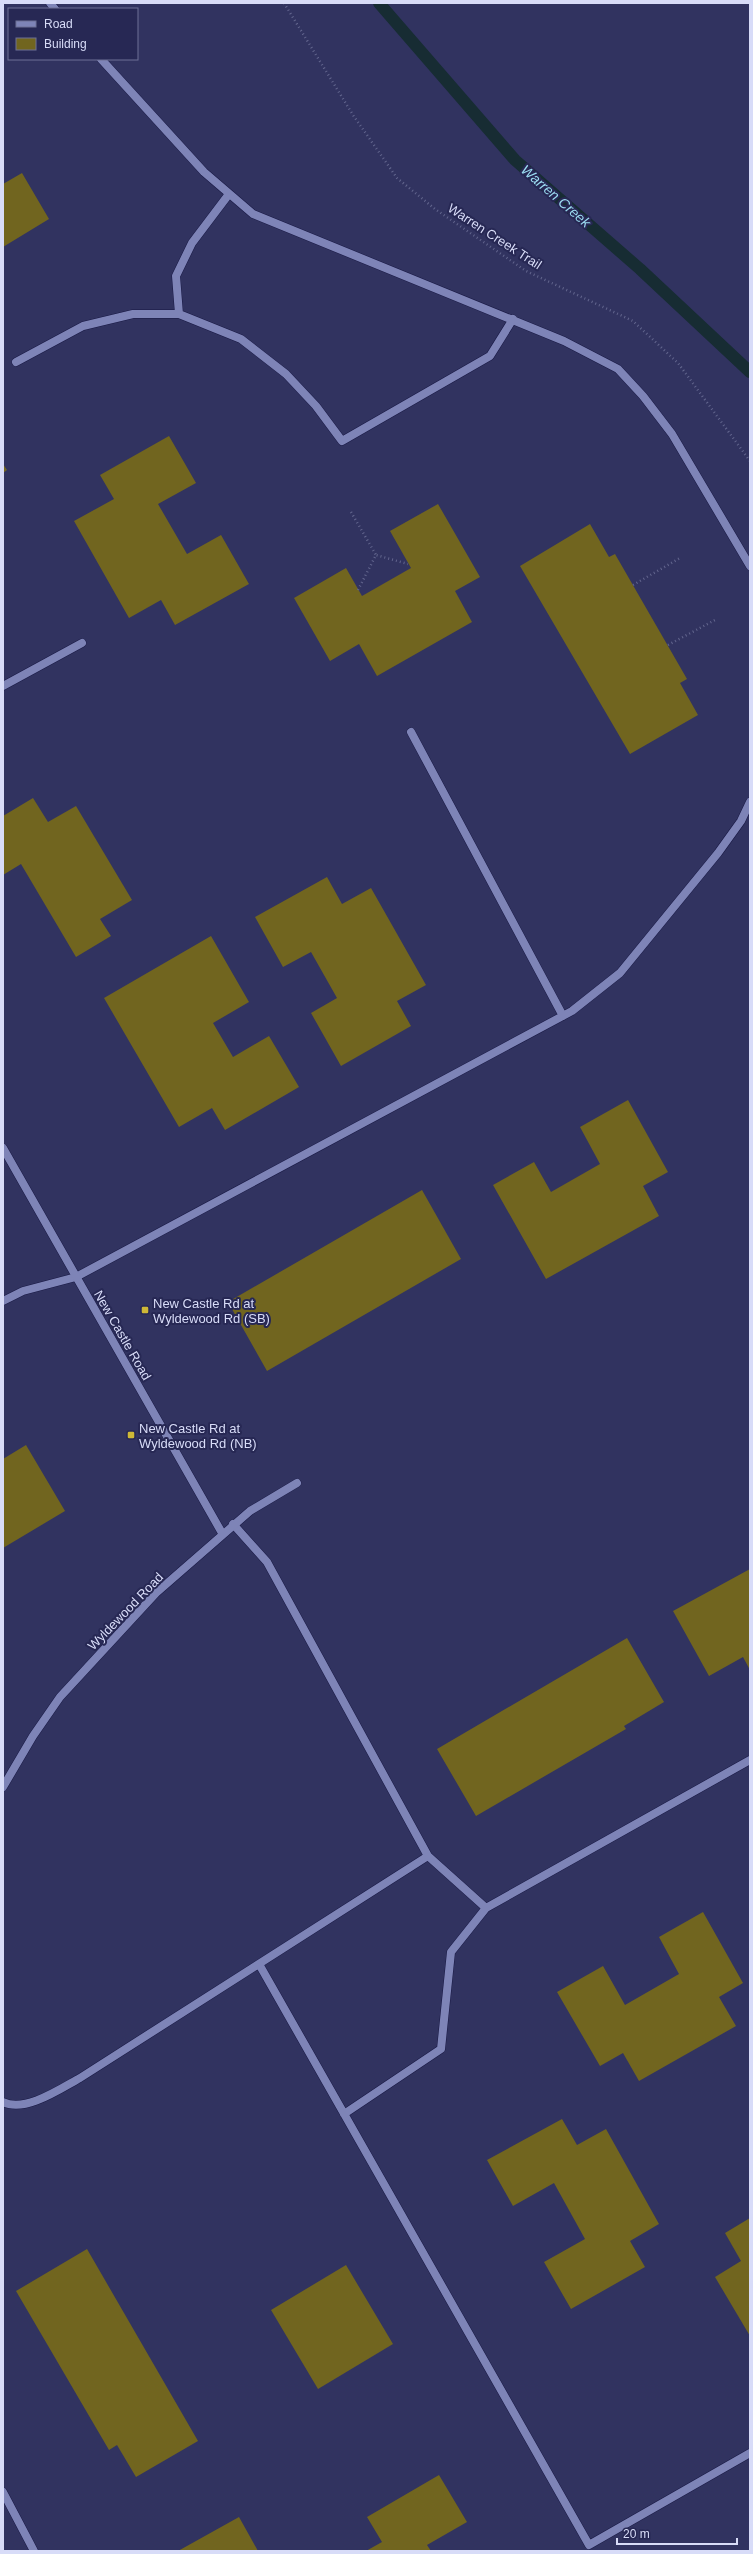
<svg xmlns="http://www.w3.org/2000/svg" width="753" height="2554" font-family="Helvetica,sans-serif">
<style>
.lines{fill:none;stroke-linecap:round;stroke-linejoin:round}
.stream{stroke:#172c33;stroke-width:12}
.building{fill:#71651f}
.service-casing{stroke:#191944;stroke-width:9}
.minor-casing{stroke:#191944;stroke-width:9}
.path{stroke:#63668e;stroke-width:2.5;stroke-dasharray:1 3;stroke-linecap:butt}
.service{stroke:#7e84b7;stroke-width:8}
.minor{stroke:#7e84b7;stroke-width:8}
.poi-dot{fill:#ceb837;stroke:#272854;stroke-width:1.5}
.labels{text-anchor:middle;stroke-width:4;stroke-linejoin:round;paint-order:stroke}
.street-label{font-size:13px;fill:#d8dcf8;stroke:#272854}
.poi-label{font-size:13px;fill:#d8dcf8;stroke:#272854;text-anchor:start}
.water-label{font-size:14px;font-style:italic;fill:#9bdcf1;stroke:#272854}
</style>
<rect width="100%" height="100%" fill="#313360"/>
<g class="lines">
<path class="stream" d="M 379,3 L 515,160 L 640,269 L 750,372"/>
</g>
<path class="building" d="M 22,173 L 49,219 L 3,247 L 3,184 Z
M 169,436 L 196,483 L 158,504 L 187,554 L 221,535 L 249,584 L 175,625 L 161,600 L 129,618 L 74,521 L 114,499 L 100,475 Z
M 3,464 L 7,470 L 3,473 Z
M 438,504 L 480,577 L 455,591 L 472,622 L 377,676 L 359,644 L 330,661 L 294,598 L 346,568 L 362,596 L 411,568 L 390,531 Z
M 590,524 L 609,557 L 615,554 L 687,679 L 680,683 L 698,715 L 630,754 L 520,566 Z
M 33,798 L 48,822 L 76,806 L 132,900 L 100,919 L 111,936 L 76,957 L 21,864 L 3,875 L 3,816 Z
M 327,877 L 342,904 L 371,888 L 426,985 L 397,1001 L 411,1026 L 341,1066 L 311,1013 L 337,998 L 311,952 L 283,967 L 255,917 Z
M 211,936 L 249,1002 L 213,1023 L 233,1057 L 269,1036 L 299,1087 L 225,1130 L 212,1108 L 179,1127 L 104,998 Z
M 628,1100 L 668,1172 L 643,1186 L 659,1216 L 546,1279 L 493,1185 L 534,1162 L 551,1192 L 600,1164 L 580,1127 Z
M 422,1190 L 461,1259 L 267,1371 L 228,1302 Z
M 26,1445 L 65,1511 L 3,1548 L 3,1459 Z
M 750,1569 L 750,1670 L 743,1657 L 709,1676 L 673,1611 Z
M 627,1638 L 664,1702 L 624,1726 L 626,1729 L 476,1816 L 437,1749 Z
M 703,1912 L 743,1983 L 719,1997 L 736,2026 L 639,2081 L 623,2053 L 600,2066 L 557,1992 L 603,1966 L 625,2005 L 679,1974 L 659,1937 Z
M 562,2119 L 577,2145 L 606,2129 L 659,2224 L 630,2241 L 645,2267 L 571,2309 L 544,2262 L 585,2239 L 554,2183 L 513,2206 L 487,2160 Z
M 750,2218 L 750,2336 L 715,2277 L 741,2261 L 725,2233 Z
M 87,2249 L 198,2441 L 136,2477 L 117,2445 L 109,2450 L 16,2291 Z
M 346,2265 L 393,2344 L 318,2389 L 271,2310 Z
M 439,2475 L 467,2522 L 427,2545 L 431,2551 L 366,2551 L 382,2542 L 367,2517 Z
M 239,2517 L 258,2551 L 178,2551 Z"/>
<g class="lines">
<g class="service-casing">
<path id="service" d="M 50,3 L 55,9
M 101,59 L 204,172 L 253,214 L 564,341 L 618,369 L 643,396 L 672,434 L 750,566
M 179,314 L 176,276 L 192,243 L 229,194
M 16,362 L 83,326 L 133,314 L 179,314 L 241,339 L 286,374 L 316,406 L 342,441 L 490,356 L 513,319
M 3,686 L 82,643
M 411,732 L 563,1016
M 3,1301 L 23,1291 L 76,1277 L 572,1011 L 620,973 L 718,853 L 741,821 L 750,802
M 428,1856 L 486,1908
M 259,1964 L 589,2545 L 750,2453
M 3,2102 C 25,2113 60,2089 80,2078 L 428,1856 L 267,1562 L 233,1524
M 344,2114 L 441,2049 L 451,1952 L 486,1908 L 750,1760
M 3,2492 L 34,2551"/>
</g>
<g class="minor-casing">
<path id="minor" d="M 3,1148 L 222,1533
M 3,1787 L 33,1736 L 60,1697 L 156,1593 L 250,1511 L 297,1483"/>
</g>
<path class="path" d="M 284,3 L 353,115 L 397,178 L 435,209 L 526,271 L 633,321 L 678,363 L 750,461
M 351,512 L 376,555
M 633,585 L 680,558
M 358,590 L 376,555 L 408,564
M 668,645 L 715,620"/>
<use href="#service" class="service"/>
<use href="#minor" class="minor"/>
</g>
<g class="poi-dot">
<rect x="141" y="1306" width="8" height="8" rx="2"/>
<rect x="127" y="1431" width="8" height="8" rx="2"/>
</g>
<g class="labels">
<g class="street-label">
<text transform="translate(495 236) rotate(33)" y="5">Warren Creek Trail</text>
<text transform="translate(123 1335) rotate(60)" y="5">New Castle Road</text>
<text transform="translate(125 1611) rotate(-46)" y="5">Wyldewood Road</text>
</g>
<g class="poi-label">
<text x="153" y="1308">New Castle Rd at<tspan x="153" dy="15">Wyldewood Rd (SB)</tspan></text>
<text x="139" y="1433">New Castle Rd at<tspan x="139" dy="15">Wyldewood Rd (NB)</tspan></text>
</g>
<g class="water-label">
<text transform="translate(556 196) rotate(41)" y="5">Warren Creek</text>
</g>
</g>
<rect width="753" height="2554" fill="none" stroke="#d8dcf8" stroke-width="8"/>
<rect x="8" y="8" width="130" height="52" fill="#272854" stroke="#6e7096"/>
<rect x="16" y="21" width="20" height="6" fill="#7e84b7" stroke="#6e7096"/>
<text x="44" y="28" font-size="12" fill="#d8dcf8">Road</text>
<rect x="16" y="38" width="20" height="12" fill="#71651f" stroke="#6e7096"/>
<text x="44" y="48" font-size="12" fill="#d8dcf8">Building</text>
<path d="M617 2538v6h120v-6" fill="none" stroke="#d8dcf8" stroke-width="2"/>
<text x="623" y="2538" font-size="12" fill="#d8dcf8" stroke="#272854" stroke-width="3" paint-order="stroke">20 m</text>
</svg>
